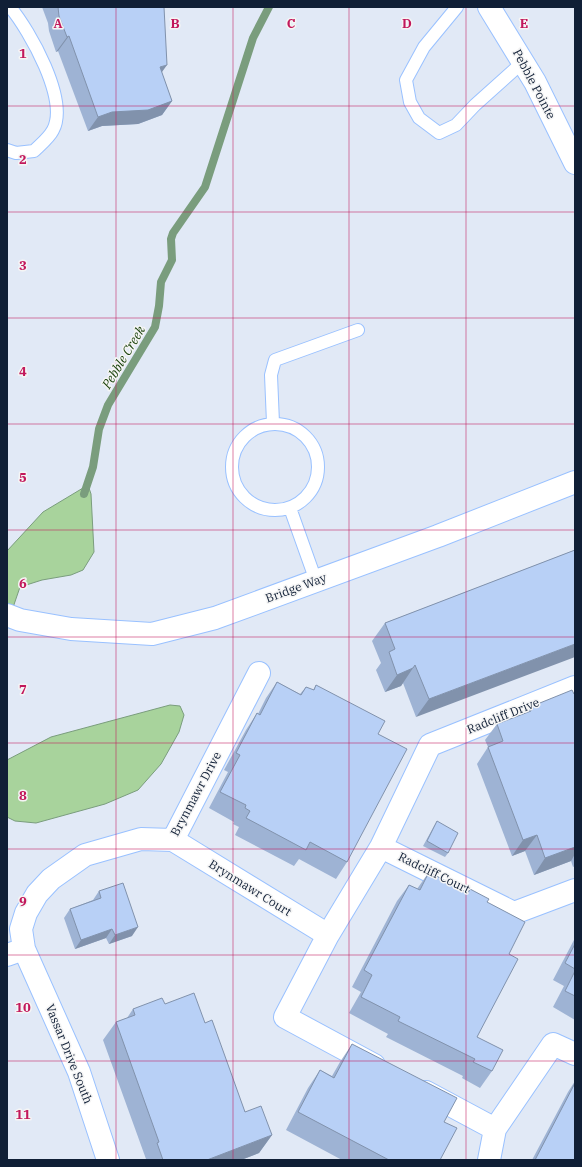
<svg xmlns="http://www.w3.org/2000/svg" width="582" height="1167" font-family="'IBM Plex Serif',serif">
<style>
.water{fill:#a8d39c;stroke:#7a9d7d}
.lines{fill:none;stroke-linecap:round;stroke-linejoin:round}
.stream{stroke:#7a9d7d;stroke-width:8}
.lane-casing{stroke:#99c1ff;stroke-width:14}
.street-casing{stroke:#99c1ff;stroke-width:24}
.lane{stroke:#fff;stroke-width:12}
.street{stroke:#fff;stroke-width:22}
.wall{fill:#9eb3d4}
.shaded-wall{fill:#8192ac}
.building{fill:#b8d0f6;stroke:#8192ac}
.grid{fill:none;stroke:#c2185b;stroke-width:1;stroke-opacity:0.55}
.labels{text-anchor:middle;stroke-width:3;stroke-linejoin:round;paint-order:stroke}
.street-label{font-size:12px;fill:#101f36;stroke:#f5f5f5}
.water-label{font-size:13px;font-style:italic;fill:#1a420c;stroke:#f5f5f5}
.grid-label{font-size:13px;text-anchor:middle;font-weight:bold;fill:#c2185b;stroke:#f5f5f5;stroke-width:3;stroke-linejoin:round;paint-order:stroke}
</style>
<rect width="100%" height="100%" fill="#e1e9f6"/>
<path class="water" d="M 88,485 L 91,494 L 94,552 L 83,570 L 71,575 L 42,580 L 20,587 L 7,625 L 7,551 L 43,512 Z
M 170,705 L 180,706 L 184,715 L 179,732 L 161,764 L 138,790 L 105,804 L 36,823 L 15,821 L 7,817 L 7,760 L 51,737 Z"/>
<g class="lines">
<path class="stream" d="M 84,494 L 93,467 L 99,429 L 108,405 L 155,327 L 159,306 L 161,282 L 172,260 L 171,239 L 173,233 L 205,187 L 253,38 L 269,7"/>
<g class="lane-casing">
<path id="lane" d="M 457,7 L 424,47 L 406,80 L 410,102 L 419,118 L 439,133 L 456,125 L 475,105 L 524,61
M 7,150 L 16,153 L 34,151 C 40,145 49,138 53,130 C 69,100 30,31 10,7
M 273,423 L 271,375 L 275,360 L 358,330
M232 467a43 43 0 1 1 86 0a43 43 0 1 1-86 0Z
M 290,508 L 316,581"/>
</g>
<g class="street-casing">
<path id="street" d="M 489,7 L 535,82 L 575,163
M 7,615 L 20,620 L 71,629 L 152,634 L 215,618 L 438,536 L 575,482
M 173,840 L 259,673
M 381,847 L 514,913 L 575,890
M 24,949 L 79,1072 L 108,1160
M 7,955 L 24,949 L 21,929 L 26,913 L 37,894 L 51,879 L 85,855 L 141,839 L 173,840 L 328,935
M 374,1065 L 285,1017 L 328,935 L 381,847 L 430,745 L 575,687
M 426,1092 L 495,1129
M 489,1160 L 495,1129 L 553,1044 L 575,1054"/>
</g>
<use href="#lane" class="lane"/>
<use href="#street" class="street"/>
</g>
<path class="wall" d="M 42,7 L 164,7 L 162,73 L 172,101 L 162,115 L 138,124 L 102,126 L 88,131 L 58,51 L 56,52 L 49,31 L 48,23 Z
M 575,550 L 416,717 L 403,683 L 401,686 L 385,692 L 376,670 L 381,663 L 372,641 L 385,623 Z
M 277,682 L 300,694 L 306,687 L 313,690 L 316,685 L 378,734 L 347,862 L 336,879 L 299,859 L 294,866 L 235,835 L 239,827 L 233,824 L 234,822 L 209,808 L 228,772 L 224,770 L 246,730 L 257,713 L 258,714 L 266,698 Z
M 575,693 L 575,866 L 573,867 L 571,861 L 534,875 L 525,851 L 512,856 L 477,764 L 488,747 L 485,740 L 497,724 L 526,713 L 530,707 Z
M 437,821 L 448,853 L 445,857 L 423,846 L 434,826 Z
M 429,872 L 467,892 L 470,889 L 487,902 L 509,954 L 477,1037 L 492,1071 L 480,1088 L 462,1078 L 463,1076 L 386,1037 L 388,1034 L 349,1013 L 361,992 L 352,987 L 397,901 L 409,885 L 417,889 Z
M 99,891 L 132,936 L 109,944 L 106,938 L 75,949 L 64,918 L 70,909 L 93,900 Z
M 575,938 L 575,1020 L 553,1007 L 564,986 L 553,980 Z
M 165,1004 L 205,1023 L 245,1112 L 272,1135 L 259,1153 L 241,1160 L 145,1160 L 146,1159 L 103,1040 L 116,1022 L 127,1018 L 133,1009 Z
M 352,1044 L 444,1122 L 440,1160 L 342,1160 L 286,1130 L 308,1088 L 320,1070 L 332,1076 L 340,1062 Z
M 575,1081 L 575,1160 L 532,1160 L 568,1092 Z"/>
<path class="shaded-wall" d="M 69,36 L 58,51 L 56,52 L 67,37 Z
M 167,65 L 157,79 L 160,67 Z
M 172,101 L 162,115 L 138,124 L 102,126 L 88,131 L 98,117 L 112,112 Z
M 575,644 L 575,657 L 416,717 L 429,699 Z
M 413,668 L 401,686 L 385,692 L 397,675 Z
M 537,835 L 525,851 L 512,856 L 523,840 Z
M 575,847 L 575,854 L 571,861 L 534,875 L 545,858 Z
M 138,927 L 132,936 L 109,944 L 115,935 Z
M 112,929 L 106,938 L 75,949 L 81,940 Z
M 272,1135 L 259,1153 L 241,1160 L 207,1160 Z"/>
<path class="building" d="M 58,7 L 164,7 L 167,65 L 160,67 L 172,101 L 148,110 L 112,112 L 98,117 L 69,36 L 67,37 L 59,16 Z
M 575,550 L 575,644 L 429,699 L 415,665 L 413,668 L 397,675 L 389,652 L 395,649 L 385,623 Z
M 277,682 L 301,695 L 306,687 L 314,690 L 316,685 L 385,721 L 378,734 L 407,749 L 347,862 L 310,842 L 306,850 L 246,818 L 250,811 L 245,808 L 246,805 L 220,792 L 240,755 L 236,753 L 257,713 L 260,715 Z
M 572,690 L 574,694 L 575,693 L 575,847 L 545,858 L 537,835 L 523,840 L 488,747 L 503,741 L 497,724 L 531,711 L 530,707 Z
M 437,821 L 458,833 L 448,853 L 427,841 Z
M 429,872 L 468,893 L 470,889 L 489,899 L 487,902 L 525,922 L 509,954 L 518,959 L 477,1037 L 503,1050 L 492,1071 L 473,1062 L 475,1059 L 398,1021 L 400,1017 L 361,997 L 372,975 L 364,970 L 409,885 L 420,890 Z
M 123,883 L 138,927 L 115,935 L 112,929 L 81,940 L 70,909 L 101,898 L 99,891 Z
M 575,944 L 575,969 L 565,963 Z
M 575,971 L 575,996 L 565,991 Z
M 194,993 L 205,1023 L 212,1020 L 245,1112 L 261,1106 L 272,1135 L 207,1160 L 163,1160 L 157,1143 L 159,1142 L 116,1022 L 135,1015 L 133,1009 L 162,998 L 165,1004 Z
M 352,1044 L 457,1098 L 444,1122 L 457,1128 L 440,1160 L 389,1160 L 298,1112 L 320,1070 L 334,1078 Z
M 575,1083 L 575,1160 L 535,1160 Z"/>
<path class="grid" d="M 116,7 L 116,1160M 233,7 L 233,1160M 349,7 L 349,1160M 466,7 L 466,1160M 7,106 L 575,106M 7,212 L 575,212M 7,318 L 575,318M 7,424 L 575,424M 7,530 L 575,530M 7,637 L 575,637M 7,743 L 575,743M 7,849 L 575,849M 7,955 L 575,955M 7,1061 L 575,1061"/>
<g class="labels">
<g class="street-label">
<text transform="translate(534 84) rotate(62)" y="4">Pebble Pointe</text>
<text transform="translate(296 588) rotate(-20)" y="4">Bridge Way</text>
<text transform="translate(503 716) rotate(-22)" y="4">Radcliff Drive</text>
<text transform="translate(196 794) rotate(-62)" y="4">Brynmawr Drive</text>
<text transform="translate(434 873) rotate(26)" y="4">Radcliff Court</text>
<text transform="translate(250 888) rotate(32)" y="4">Brynmawr Court</text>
<text transform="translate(69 1054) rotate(68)" y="4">Vassar Drive South</text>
</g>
<g class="water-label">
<text transform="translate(123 357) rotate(-59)" y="5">Pebble Creek</text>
</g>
</g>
<g class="grid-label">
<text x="58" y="28">A</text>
<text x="175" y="28">B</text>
<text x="291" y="28">C</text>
<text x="407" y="28">D</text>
<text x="524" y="28">E</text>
<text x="23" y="58">1</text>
<text x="23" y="164">2</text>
<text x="23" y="270">3</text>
<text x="23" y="376">4</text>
<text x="23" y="482">5</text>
<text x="23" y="588">6</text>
<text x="23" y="694">7</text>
<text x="23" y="800">8</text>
<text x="23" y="906">9</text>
<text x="23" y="1012">10</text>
<text x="23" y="1119">11</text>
</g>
<rect width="582" height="1167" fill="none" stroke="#101f36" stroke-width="16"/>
</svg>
